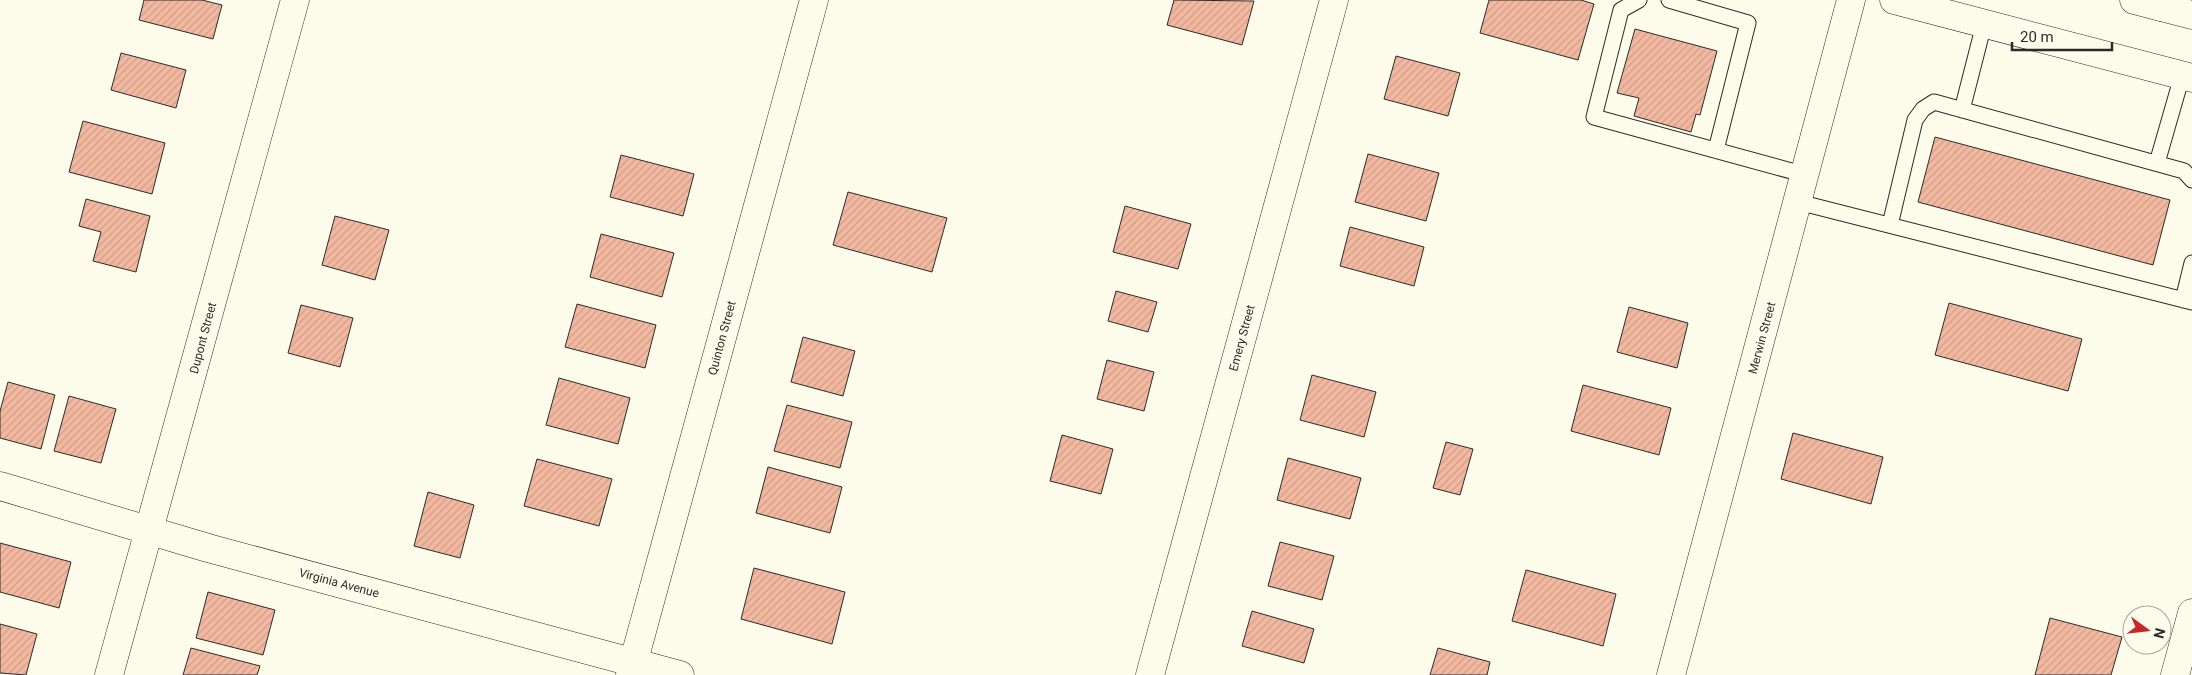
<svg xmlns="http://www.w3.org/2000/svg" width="2192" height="675" font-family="Roboto,sans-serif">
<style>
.building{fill:url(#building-hatch);stroke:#2b2b2b}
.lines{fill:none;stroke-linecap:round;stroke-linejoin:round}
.lane-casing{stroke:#2b2b2b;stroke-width:17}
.street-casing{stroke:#2b2b2b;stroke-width:29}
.secondary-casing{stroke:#2b2b2b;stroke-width:29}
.primary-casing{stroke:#2b2b2b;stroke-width:29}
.highway-casing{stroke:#2b2b2b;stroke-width:29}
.lane{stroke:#fdfbea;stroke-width:15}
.street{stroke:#fdfbea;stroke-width:28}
.secondary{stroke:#fdfbea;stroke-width:28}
.primary{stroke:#fdfbea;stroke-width:28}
.highway{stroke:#fdfbea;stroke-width:28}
.labels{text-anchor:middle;stroke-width:4;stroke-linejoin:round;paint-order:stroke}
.street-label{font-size:12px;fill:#2b2b2b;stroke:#fdfbea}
</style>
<defs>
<pattern id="building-hatch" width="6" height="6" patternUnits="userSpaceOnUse" patternTransform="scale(1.25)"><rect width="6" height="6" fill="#f2b8a0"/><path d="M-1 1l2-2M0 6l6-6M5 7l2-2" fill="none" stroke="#d09e8a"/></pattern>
</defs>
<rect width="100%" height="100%" fill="#fdfbea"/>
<path class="building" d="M 144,0 L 202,0 L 222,5 L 213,39 L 139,20 Z
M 1174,0 L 1254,1 L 1242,45 L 1167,25 Z
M 1489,0 L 1581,0 L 1594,4 L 1578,60 L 1480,33 Z
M 1635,29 L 1717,51 L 1700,115 L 1696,114 L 1691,132 L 1634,116 L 1639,98 L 1617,93 Z
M 121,53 L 186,70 L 176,108 L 111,90 Z
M 1396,56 L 1460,73 L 1448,116 L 1384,99 Z
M 83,121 L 165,143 L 152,194 L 69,172 Z
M 1935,137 L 2170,200 L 2153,265 L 1918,202 Z
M 1368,154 L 1439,173 L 1426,221 L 1355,202 Z
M 621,155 L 694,174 L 683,216 L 610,197 Z
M 848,192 L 947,218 L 932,272 L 833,245 Z
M 86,199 L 150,216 L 136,272 L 93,261 L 101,232 L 79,226 Z
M 1125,206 L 1191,224 L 1178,269 L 1113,252 Z
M 335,216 L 389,230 L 375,280 L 322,265 Z
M 1350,227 L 1424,247 L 1414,286 L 1340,266 Z
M 601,234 L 674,253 L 662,297 L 590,277 Z
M 1116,291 L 1157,302 L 1148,332 L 1108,321 Z
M 1949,303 L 2082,339 L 2068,391 L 1935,355 Z
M 577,304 L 656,325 L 645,368 L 565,347 Z
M 301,305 L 353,318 L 340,367 L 288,353 Z
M 1629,307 L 1688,323 L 1677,368 L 1617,352 Z
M 803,337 L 855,351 L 843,396 L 791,382 Z
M 1107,360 L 1154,372 L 1144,411 L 1097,399 Z
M 1312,375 L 1376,392 L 1364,437 L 1300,420 Z
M 559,378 L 630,398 L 618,444 L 546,425 Z
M 8,382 L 55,395 L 41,449 L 0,438 L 0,411 Z
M 1583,385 L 1671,408 L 1659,455 L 1571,431 Z
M 69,396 L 116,409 L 101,463 L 54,451 Z
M 787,405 L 852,422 L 840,468 L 774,451 Z
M 1793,433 L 1883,457 L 1871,504 L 1781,479 Z
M 1062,435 L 1113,449 L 1101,494 L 1050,481 Z
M 1446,442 L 1473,449 L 1460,495 L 1433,488 Z
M 1288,458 L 1361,478 L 1350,519 L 1277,500 Z
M 537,459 L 612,479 L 599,526 L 524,506 Z
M 768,467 L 842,487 L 830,533 L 756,513 Z
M 428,492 L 474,505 L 460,558 L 414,546 Z
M 1280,542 L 1334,556 L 1322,600 L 1268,586 Z
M 0,543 L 71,562 L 59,608 L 0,592 Z
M 754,568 L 845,592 L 832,644 L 741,619 Z
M 1526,570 L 1616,594 L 1603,646 L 1512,621 Z
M 208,592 L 275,610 L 263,655 L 196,638 Z
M 1252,611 L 1314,629 L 1304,663 L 1242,646 Z
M 2050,618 L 2122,637 L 2111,675 L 2035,675 Z
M 0,624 L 37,634 L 26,675 L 0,673 Z
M 191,648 L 260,666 L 257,675 L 183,675 Z
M 1438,648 L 1490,662 L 1487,675 L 1430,675 Z"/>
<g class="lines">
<g class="lane-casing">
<path id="lane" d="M 1639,0 L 1621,10 L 1594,117 L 1806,175
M 1669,0 L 1748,23 L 1716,150
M 1962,110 L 1984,24
M 2157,163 L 2182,76
M 1798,202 L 2192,302
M 1890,225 L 1915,120 L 1923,109 L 1934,102 L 2184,171 L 2192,180
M 2183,300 L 2192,263"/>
</g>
<g class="street-casing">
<path id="street" d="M 0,486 L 208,548 L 680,675
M 109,675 L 295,0
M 630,675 L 814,0
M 1150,675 L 1334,0
M 1671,675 L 1851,0"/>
</g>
<g class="secondary-casing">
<path id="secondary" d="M 2175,675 L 2192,613"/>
</g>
<g class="primary-casing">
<path id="primary" d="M 1894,0 L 2192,78
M 2134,0 L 2192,15"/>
</g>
<g class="highway-casing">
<path id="highway" d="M 2161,7 L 2175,0"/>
</g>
<use href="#lane" class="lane"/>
<use href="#street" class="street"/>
<use href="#secondary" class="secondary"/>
<use href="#primary" class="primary"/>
<use href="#highway" class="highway"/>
</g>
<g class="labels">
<g class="street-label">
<text transform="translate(203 338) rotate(-75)" y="4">Dupont Street</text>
<text transform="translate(722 338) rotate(-75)" y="4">Quinton Street</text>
<text transform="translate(1242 338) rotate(-75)" y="4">Emery Street</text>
<text transform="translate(1762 338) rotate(-75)" y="4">Merwin Street</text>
<text transform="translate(339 583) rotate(15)" y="4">Virginia Avenue</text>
</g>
</g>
<g transform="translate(2147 630) rotate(105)"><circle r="24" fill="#fdfbea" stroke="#a9a89e"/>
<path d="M0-4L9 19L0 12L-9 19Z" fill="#c62828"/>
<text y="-8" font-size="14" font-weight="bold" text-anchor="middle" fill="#2b2b2b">N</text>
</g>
<path d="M2012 42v8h100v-8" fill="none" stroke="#2b2b2b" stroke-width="2.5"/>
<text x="2020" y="42" font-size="15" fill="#2b2b2b" stroke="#fdfbea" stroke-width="4" paint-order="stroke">20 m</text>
</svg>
